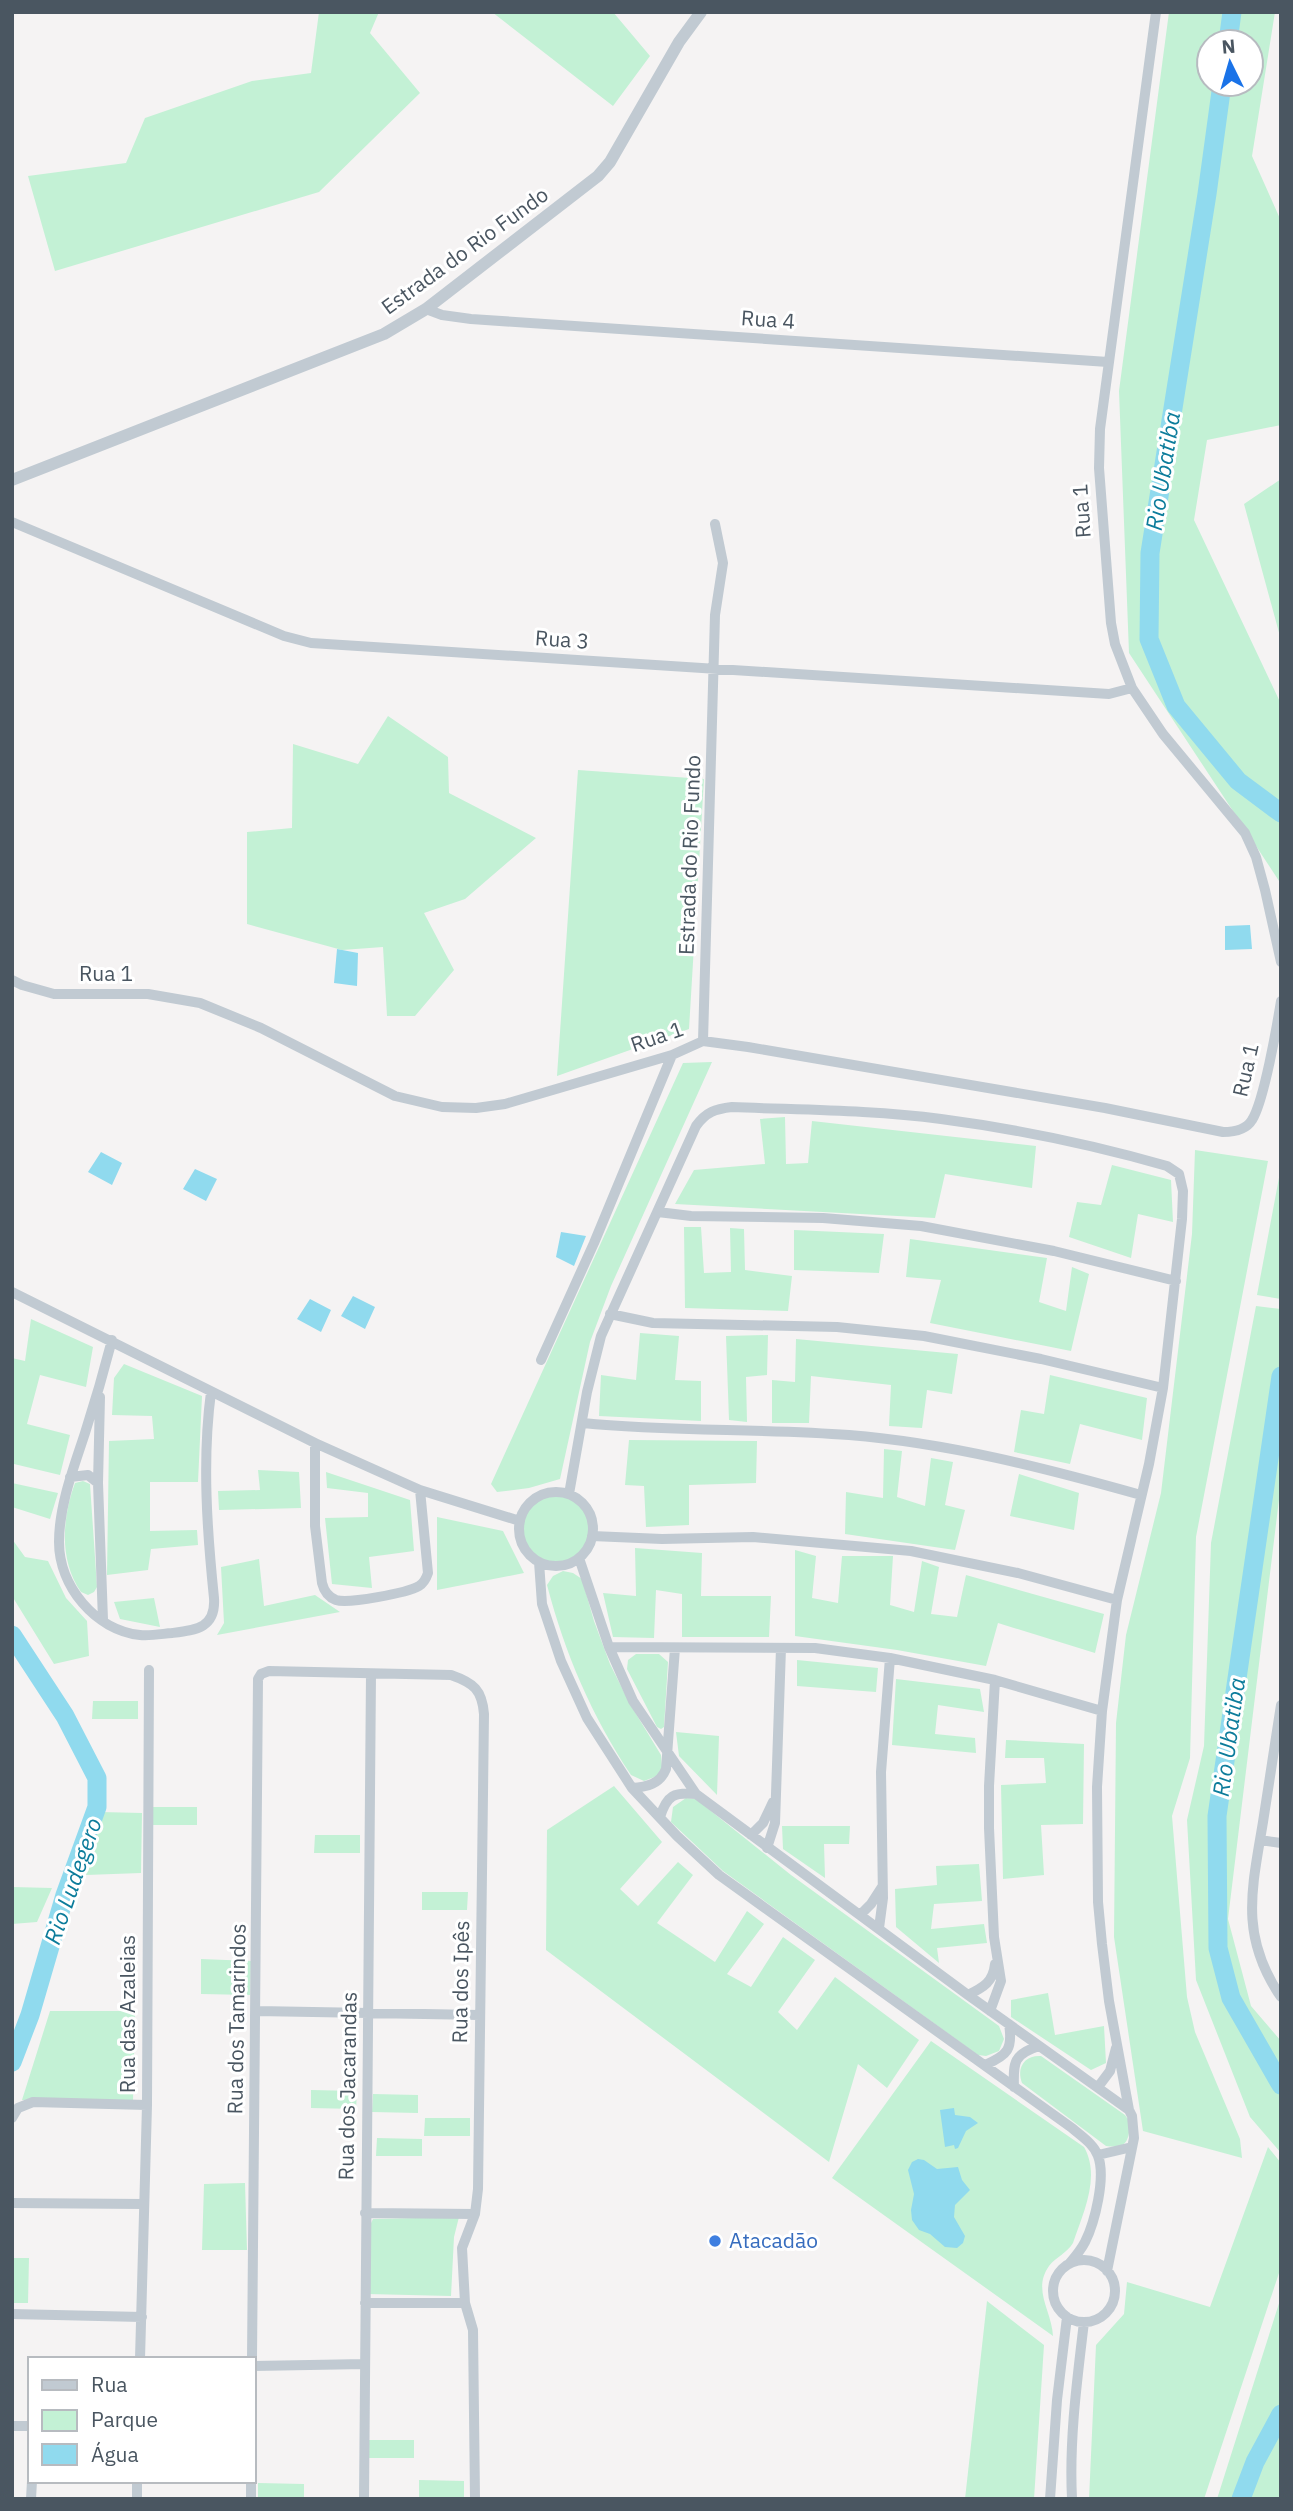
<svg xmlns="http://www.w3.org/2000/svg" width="1293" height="2511" font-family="'IBM Plex Sans',sans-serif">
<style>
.green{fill:#c3f1d5;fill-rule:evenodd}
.water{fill:#90daee}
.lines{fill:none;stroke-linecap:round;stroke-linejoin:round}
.river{stroke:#90daee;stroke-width:19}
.minor{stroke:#c1cad2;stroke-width:10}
.tertiary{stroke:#c1cad2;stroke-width:12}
.shop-dot{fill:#3f7fe0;stroke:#fff;stroke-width:2.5}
.labels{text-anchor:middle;stroke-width:6;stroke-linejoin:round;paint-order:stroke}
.street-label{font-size:21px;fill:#4a5661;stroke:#fff}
.shop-label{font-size:21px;fill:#366cbe;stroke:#fff;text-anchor:start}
.water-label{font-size:23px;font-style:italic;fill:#0c7c9b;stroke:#fff}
</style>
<rect width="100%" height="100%" fill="#f5f3f3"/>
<path class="green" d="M 319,12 L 379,12 L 370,33 L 420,93 L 319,192 L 55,271 L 28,176 L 126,163 L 145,118 L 252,81 L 311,73 Z
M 492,12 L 613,12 L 650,56 L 613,106 Z
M 1169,12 L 1275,12 L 1252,156 L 1281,221 L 1281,425 L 1207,440 L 1194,520 L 1281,704 L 1281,884 L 1129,653 L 1119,391 ZM 1209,42 L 1251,42 L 1251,84 L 1209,84 Z
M 1281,479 L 1281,640 L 1244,504 Z
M 388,716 L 448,757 L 449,793 L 536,838 L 465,899 L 424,913 L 454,970 L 415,1016 L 387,1016 L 383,947 L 342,950 L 247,924 L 247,832 L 292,828 L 293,744 L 358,764 Z
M 578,770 L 704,779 L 689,1029 L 557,1076 Z
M 712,1062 L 611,1286 L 590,1342 L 560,1479 L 529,1488 L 497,1492 L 491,1484 L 683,1063 Z
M 785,1117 L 786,1164 L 808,1163 L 812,1121 L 1036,1146 L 1032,1188 L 945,1174 L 935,1218 L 675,1204 L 694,1170 L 765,1164 L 760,1119 Z
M 1195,1150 L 1268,1161 L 1196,1537 L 1190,1758 L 1172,1816 L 1187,1997 L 1195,2032 L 1240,2139 L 1242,2158 L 1143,2131 L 1114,1937 L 1116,1723 L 1126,1635 L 1161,1493 L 1192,1234 Z
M 1112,1165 L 1171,1180 L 1173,1222 L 1138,1214 L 1131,1258 L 1069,1237 L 1077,1202 L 1101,1205 Z
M 1281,1167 L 1281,1299 L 1257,1295 Z
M 684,1227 L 701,1227 L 704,1273 L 731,1272 L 730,1228 L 744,1229 L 745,1270 L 792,1276 L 788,1311 L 685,1308 Z
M 794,1230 L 884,1234 L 879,1273 L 794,1270 Z
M 910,1239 L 1047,1258 L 1039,1302 L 1066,1311 L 1072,1267 L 1089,1274 L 1071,1351 L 930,1323 L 941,1280 L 906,1277 Z
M 1256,1306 L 1281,1309 L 1281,1483 L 1228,1919 L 1251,2006 L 1281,2041 L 1281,2153 L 1250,2117 L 1196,1980 L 1187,1820 L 1204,1746 L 1211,1543 Z
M 31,1319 L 93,1347 L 86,1387 L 40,1375 L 27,1424 L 70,1435 L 60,1475 L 14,1464 L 12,1467 L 12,1358 L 25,1361 Z
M 640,1333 L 679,1336 L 675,1380 L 701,1381 L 701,1421 L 599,1416 L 601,1375 L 636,1380 Z
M 768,1335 L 767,1375 L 746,1377 L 747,1422 L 729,1420 L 726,1336 Z
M 796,1339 L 958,1354 L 952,1394 L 927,1390 L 922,1428 L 889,1426 L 891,1385 L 811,1376 L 809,1423 L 772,1423 L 772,1380 L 795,1382 Z
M 124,1364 L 202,1396 L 198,1482 L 150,1482 L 150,1531 L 197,1530 L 198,1545 L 151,1549 L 148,1570 L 107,1575 L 109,1441 L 154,1439 L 152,1416 L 112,1415 L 114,1378 Z
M 1050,1375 L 1147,1398 L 1142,1440 L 1080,1424 L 1070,1464 L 1014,1452 L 1021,1410 L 1044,1414 Z
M 629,1440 L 757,1441 L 756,1483 L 689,1485 L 689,1525 L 646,1527 L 644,1486 L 625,1485 Z
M 884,1449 L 902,1451 L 897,1497 L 925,1506 L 931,1458 L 953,1462 L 945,1505 L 965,1510 L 955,1550 L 845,1534 L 846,1492 L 883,1498 Z
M 258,1470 L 299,1472 L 301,1508 L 219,1510 L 218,1491 L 260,1490 Z
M 326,1472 L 410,1500 L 414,1551 L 369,1557 L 372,1588 L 332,1584 L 325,1518 L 368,1517 L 368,1493 L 327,1488 Z
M 1019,1474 L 1079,1493 L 1074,1530 L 1010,1516 Z
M 83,1481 L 90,1484 L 97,1587 L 94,1592 L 88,1595 L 81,1592 C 59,1561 62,1518 75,1483 Z
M 12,1483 L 58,1493 L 50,1519 L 12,1507 Z
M523 1529a33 33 0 1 1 66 0a33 33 0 1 1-66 0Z
M 437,1517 L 503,1531 L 524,1573 L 437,1590 Z
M 12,1539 L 25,1557 L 48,1561 L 66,1598 L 87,1621 L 89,1656 L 54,1664 L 12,1596 Z
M 635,1548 L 702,1553 L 701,1596 L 771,1596 L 769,1637 L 682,1637 L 682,1594 L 656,1590 L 654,1638 L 613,1637 L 603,1593 L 636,1596 Z
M 795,1550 L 816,1556 L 812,1598 L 838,1603 L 842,1556 L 893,1556 L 890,1605 L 914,1612 L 922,1561 L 939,1567 L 931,1614 L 957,1617 L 966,1575 L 1104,1614 L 1095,1653 L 998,1623 L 986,1666 L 897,1650 L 795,1636 Z
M 259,1559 L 264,1606 L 315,1595 L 340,1612 L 217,1635 L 224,1623 L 221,1567 Z
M 563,1571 L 573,1573 L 582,1579 L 594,1621 L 610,1664 L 630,1704 L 661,1755 L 662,1768 L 657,1776 L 644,1781 L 631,1775 C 592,1716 565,1654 547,1585 L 553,1576 Z
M 154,1598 L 160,1627 L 120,1619 L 114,1602 Z
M 636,1654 L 659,1654 L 668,1662 L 664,1727 L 661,1729 L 657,1727 L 627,1669 L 628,1660 Z
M 797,1660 L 878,1668 L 876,1692 L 797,1686 Z
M 896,1679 L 980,1689 L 984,1712 L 938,1705 L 935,1734 L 975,1738 L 976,1753 L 892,1745 Z
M 93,1701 L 138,1701 L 138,1719 L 92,1719 Z
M 676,1732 L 719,1736 L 717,1795 L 679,1756 Z
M 1006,1740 L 1084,1744 L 1083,1824 L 1041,1825 L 1044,1875 L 1003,1879 L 1001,1785 L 1046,1783 L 1044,1758 L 1005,1758 Z
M 614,1786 L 662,1842 L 620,1889 L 638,1906 L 678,1862 L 693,1875 L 657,1923 L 715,1962 L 747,1911 L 764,1924 L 727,1974 L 751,1987 L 783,1937 L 815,1960 L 778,2012 L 797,2030 L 835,1977 L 919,2040 L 887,2088 L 858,2064 L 829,2162 L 546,1950 L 547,1830 Z
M 686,1798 L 696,1799 L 791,1875 L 999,2026 L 1004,2039 L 999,2051 L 986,2056 L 978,2055 L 723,1871 L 671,1822 L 673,1807 Z
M 152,1807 L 197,1807 L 197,1825 L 152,1825 Z
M 100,1812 L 142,1813 L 141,1873 L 86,1875 Z
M 782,1826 L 850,1826 L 849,1844 L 824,1844 L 825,1878 L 783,1849 Z
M 315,1835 L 360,1835 L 360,1853 L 314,1853 Z
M 979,1864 L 982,1901 L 934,1904 L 931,1929 L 984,1924 L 987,1943 L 937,1948 L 939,1963 L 896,1927 L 895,1889 L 937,1885 L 936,1866 Z
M 12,1887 L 52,1888 L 37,1922 L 12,1924 Z
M 422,1892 L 468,1892 L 467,1910 L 422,1910 Z
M 201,1959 L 251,1961 L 250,1995 L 201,1994 Z
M 1048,1993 L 1055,2035 L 1104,2026 L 1106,2063 L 1091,2070 L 1011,2017 L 1011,2000 Z
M 50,2011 L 135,2011 L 133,2101 L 22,2100 Z
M 931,2041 L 1084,2147 C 1101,2177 1083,2213 1073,2243 C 1067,2253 1056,2257 1049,2266 C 1032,2290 1052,2311 1053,2336 L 832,2178 Z
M 1041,2056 L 1125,2115 L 1130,2122 C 1129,2141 1127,2149 1106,2146 L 1022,2083 C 1016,2067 1025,2055 1041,2056 Z
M 311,2090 L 357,2091 L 356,2109 L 311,2108 Z
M 373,2094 L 418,2095 L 418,2113 L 372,2112 Z
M 425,2118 L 470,2118 L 470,2136 L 424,2136 Z
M 377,2138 L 422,2139 L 422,2156 L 376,2156 Z
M 1268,2147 L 1281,2163 L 1281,2267 L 1204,2499 L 1089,2499 L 1096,2345 L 1124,2314 L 1127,2282 L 1210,2307 Z
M 245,2183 L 247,2250 L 202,2250 L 204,2184 Z
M 459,2217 L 454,2237 L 451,2296 L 367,2294 L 369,2227 L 373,2219 Z
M 12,2258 L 29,2258 L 28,2303 L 12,2303 Z
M 1281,2297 L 1281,2499 L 1217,2499 Z
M 987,2301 L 1044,2345 L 1034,2499 L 965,2499 Z
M 369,2440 L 414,2440 L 414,2458 L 368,2458 Z
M 419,2480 L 464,2481 L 464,2498 L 419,2498 Z
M 258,2483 L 304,2484 L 304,2499 L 258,2499 Z"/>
<path class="water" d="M 1250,925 L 1252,949 L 1225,950 L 1225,926 Z
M 337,949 L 358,953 L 357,986 L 334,983 Z
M 101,1152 L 122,1163 L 112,1185 L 88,1172 Z
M 195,1169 L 217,1179 L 206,1201 L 183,1189 Z
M 561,1232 L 586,1236 L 574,1266 L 556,1257 Z
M 353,1296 L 375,1307 L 365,1329 L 341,1316 Z
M 310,1299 L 331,1310 L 321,1332 L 297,1319 Z
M 954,2108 L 955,2115 L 970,2117 L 978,2123 L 966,2131 L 958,2148 L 955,2149 L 954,2145 L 945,2147 L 940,2110 Z
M 918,2159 L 924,2160 L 937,2169 L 958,2167 L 962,2180 L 970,2190 L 955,2205 L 954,2217 L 965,2236 L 963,2243 L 957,2248 L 945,2247 L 930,2234 L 919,2230 L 912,2220 L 911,2210 L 914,2194 L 908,2170 L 912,2162 Z"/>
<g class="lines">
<path class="river" d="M 1228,42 L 1232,12
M 1222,84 L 1207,194 L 1150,553 L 1149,639 L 1176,706 L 1238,781 L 1281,813
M 1281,1376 L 1217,1816 L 1218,1948 L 1231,1998 L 1281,2085
M 12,1635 L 65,1716 L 97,1778 L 97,1807 L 65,1895 L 30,2015 L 12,2062
M 1241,2499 L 1255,2462 L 1281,2414"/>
<path class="minor" d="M 1156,12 L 1100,429 L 1099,468 L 1111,623 L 1115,644 L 1132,688 L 1163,734 L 1245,833 L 1256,857 L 1265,890 L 1281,962
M 426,309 L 442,315 L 471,319 L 1108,362
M 12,522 L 284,636 L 311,643 L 1109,694 L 1132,688
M 12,980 L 22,985 L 54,994 L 148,994 L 200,1003 L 261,1028 L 395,1096 L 442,1107 L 476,1108 L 505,1104 L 672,1055 L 703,1041 L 748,1047 L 1105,1108 L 1223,1132 C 1234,1132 1246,1130 1252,1120 C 1264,1101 1277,1026 1281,1001
M 703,1041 L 715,615 L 723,563 L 715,524
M 658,1212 L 691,1216 L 823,1218 L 921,1226 L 1054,1251 L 1176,1281
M 12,1292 L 315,1443 L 420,1490 L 520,1521
M 610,1314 L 653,1323 L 837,1327 L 924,1336 L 1041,1359 L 1163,1388
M 112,1340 C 104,1371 95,1402 85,1433 C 74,1467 59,1505 59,1542 C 59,1586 95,1630 140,1635 C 150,1636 161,1634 172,1633 C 196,1630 216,1628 214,1598 C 207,1530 202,1460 211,1392
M 541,1360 L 594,1243 L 672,1055
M 100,1397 L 98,1483 L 103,1620
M 583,1423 C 671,1432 760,1428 849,1435 C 948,1443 1045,1468 1141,1495
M 315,1443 L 315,1526 L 322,1583 C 324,1591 328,1597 336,1600 C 348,1604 407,1593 419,1586 C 424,1583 426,1579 428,1573 L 420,1490
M 70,1477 L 88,1475 L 98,1483
M519 1529a37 37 0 1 1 74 0a37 37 0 1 1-74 0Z
M 569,1494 L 587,1392 L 601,1336 L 696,1126 C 706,1112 715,1109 732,1107 C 802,1110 872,1110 941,1119 C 1017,1129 1094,1145 1167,1166 L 1179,1174 L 1183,1191 L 1182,1219 L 1163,1388 L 1149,1464 L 1117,1600 L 1102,1711 L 1097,1787 L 1098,1902 L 1102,1944 L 1109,2001 L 1129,2110
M 592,1536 L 662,1539 L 753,1537 L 911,1551 L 1018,1573 L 1117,1600
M 579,1558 L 609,1647 L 633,1701 L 696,1794 L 968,1995 L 1129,2110 L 1132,2116 L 1134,2138 L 1107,2271
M 539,1562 L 542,1604 L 561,1661 L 587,1718 L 632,1788 L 677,1836 L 719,1875 L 1072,2128 C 1081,2136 1094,2144 1098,2156 C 1106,2177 1095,2222 1085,2242 C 1081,2250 1075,2257 1069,2264
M 609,1647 L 815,1648 L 890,1658 L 995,1680 L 1102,1711
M 1281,1705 C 1275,1744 1269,1783 1263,1822 C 1252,1889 1239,1936 1281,1997
M 632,1788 C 647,1787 660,1784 666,1769 L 675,1648
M 660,1817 C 667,1795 674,1792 696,1794
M 751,1835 L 763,1823 L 773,1802
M 1260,1840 L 1281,1843
M 767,1848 L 775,1823 L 781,1648
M 861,1914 L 871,1904 L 882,1887
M 879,1928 L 883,1898 L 881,1772 L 890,1658
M 968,1995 C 984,1987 993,1982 995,1964
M 257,2011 L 480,2015
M 990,2011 L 1001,1981 L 994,1937 L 989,1828 L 989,1786 L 995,1680
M 985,2065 C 1008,2055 1013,2049 1009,2024
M 1014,2087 C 1013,2062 1014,2054 1039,2046
M 1098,2087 L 1110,2071 L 1116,2048
M 12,2118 L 18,2108 L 33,2102 L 147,2105
M 1098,2155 L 1132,2147
M 12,2203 L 144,2204
M 365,2213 L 475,2214
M1053 2291a31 31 0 1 1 62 0a31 31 0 1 1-62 0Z
M 365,2303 L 465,2303
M 12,2314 L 142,2317
M 140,2359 L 147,2105 L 149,1670
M 252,2359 L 258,1679 L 261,1674 L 269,1671 L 451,1675 C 474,1683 482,1690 484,1714 L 478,2189 L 475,2214 L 462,2248 L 465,2303 L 473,2330 L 475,2499
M 254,2366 L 365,2364
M 12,2426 L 30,2426
M 137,2481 L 137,2499
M 31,2499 L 32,2481
M 251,2499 L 251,2481
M 364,2499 L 371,1674
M 1050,2499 L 1057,2400 L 1067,2317
M 1072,2499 C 1069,2440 1077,2381 1084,2322"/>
<path class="tertiary" d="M 12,480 L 384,334 L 426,309 L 598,176 L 610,162 L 679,42 L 701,12"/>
</g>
<circle class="shop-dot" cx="715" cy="2241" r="7"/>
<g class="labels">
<g class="street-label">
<text transform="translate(465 251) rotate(-36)" y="7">Estrada do Rio Fundo</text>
<text transform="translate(768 320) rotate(4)" y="7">Rua 4</text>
<text transform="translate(1082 511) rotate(-94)" y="7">Rua 1</text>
<text transform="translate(562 640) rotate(4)" y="7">Rua 3</text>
<text transform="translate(690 855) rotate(-88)" y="7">Estrada do Rio Fundo</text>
<text x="106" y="981">Rua 1</text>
<text transform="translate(657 1037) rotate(-19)" y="7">Rua 1</text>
<text transform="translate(1246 1070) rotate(-77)" y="7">Rua 1</text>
<text transform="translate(461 1982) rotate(-89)" y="7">Rua dos Ipês</text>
<text transform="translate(128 2014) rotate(-90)" y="7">Rua das Azaleias</text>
<text transform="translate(237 2019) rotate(-89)" y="7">Rua dos Tamarindos</text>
<text transform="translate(348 2086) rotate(-89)" y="7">Rua dos Jacarandas</text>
</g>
<g class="shop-label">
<text x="729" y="2248">Atacadão</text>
</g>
<g class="water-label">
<text transform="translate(1163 471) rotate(-81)" y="8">Rio Ubatiba</text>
<text transform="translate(1229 1737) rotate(-82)" y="8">Rio Ubatiba</text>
<text transform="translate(73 1881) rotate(-71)" y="8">Rio Ludegero</text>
</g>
</g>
<rect width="1293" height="2511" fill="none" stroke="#4a5661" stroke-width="28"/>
<rect x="28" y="2357" width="228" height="126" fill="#ffffff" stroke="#b7bbc0" stroke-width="2"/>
<rect x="42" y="2380" width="35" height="10" fill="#c1cad2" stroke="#b7bbc0" stroke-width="2"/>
<text x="91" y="2392" font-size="21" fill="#4a5661">Rua</text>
<rect x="42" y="2410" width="35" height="21" fill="#c3f1d5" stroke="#b7bbc0" stroke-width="2"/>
<text x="91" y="2427" font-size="21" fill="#4a5661">Parque</text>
<rect x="42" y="2444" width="35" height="21" fill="#90daee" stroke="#b7bbc0" stroke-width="2"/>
<text x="91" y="2462" font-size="21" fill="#4a5661">Água</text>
<g transform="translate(1230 63) rotate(355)"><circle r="33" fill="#ffffff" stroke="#b7bbc0" stroke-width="2"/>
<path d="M0-5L12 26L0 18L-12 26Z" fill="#1a73e8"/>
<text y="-10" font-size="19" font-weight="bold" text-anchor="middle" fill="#4a5661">N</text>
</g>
</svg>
